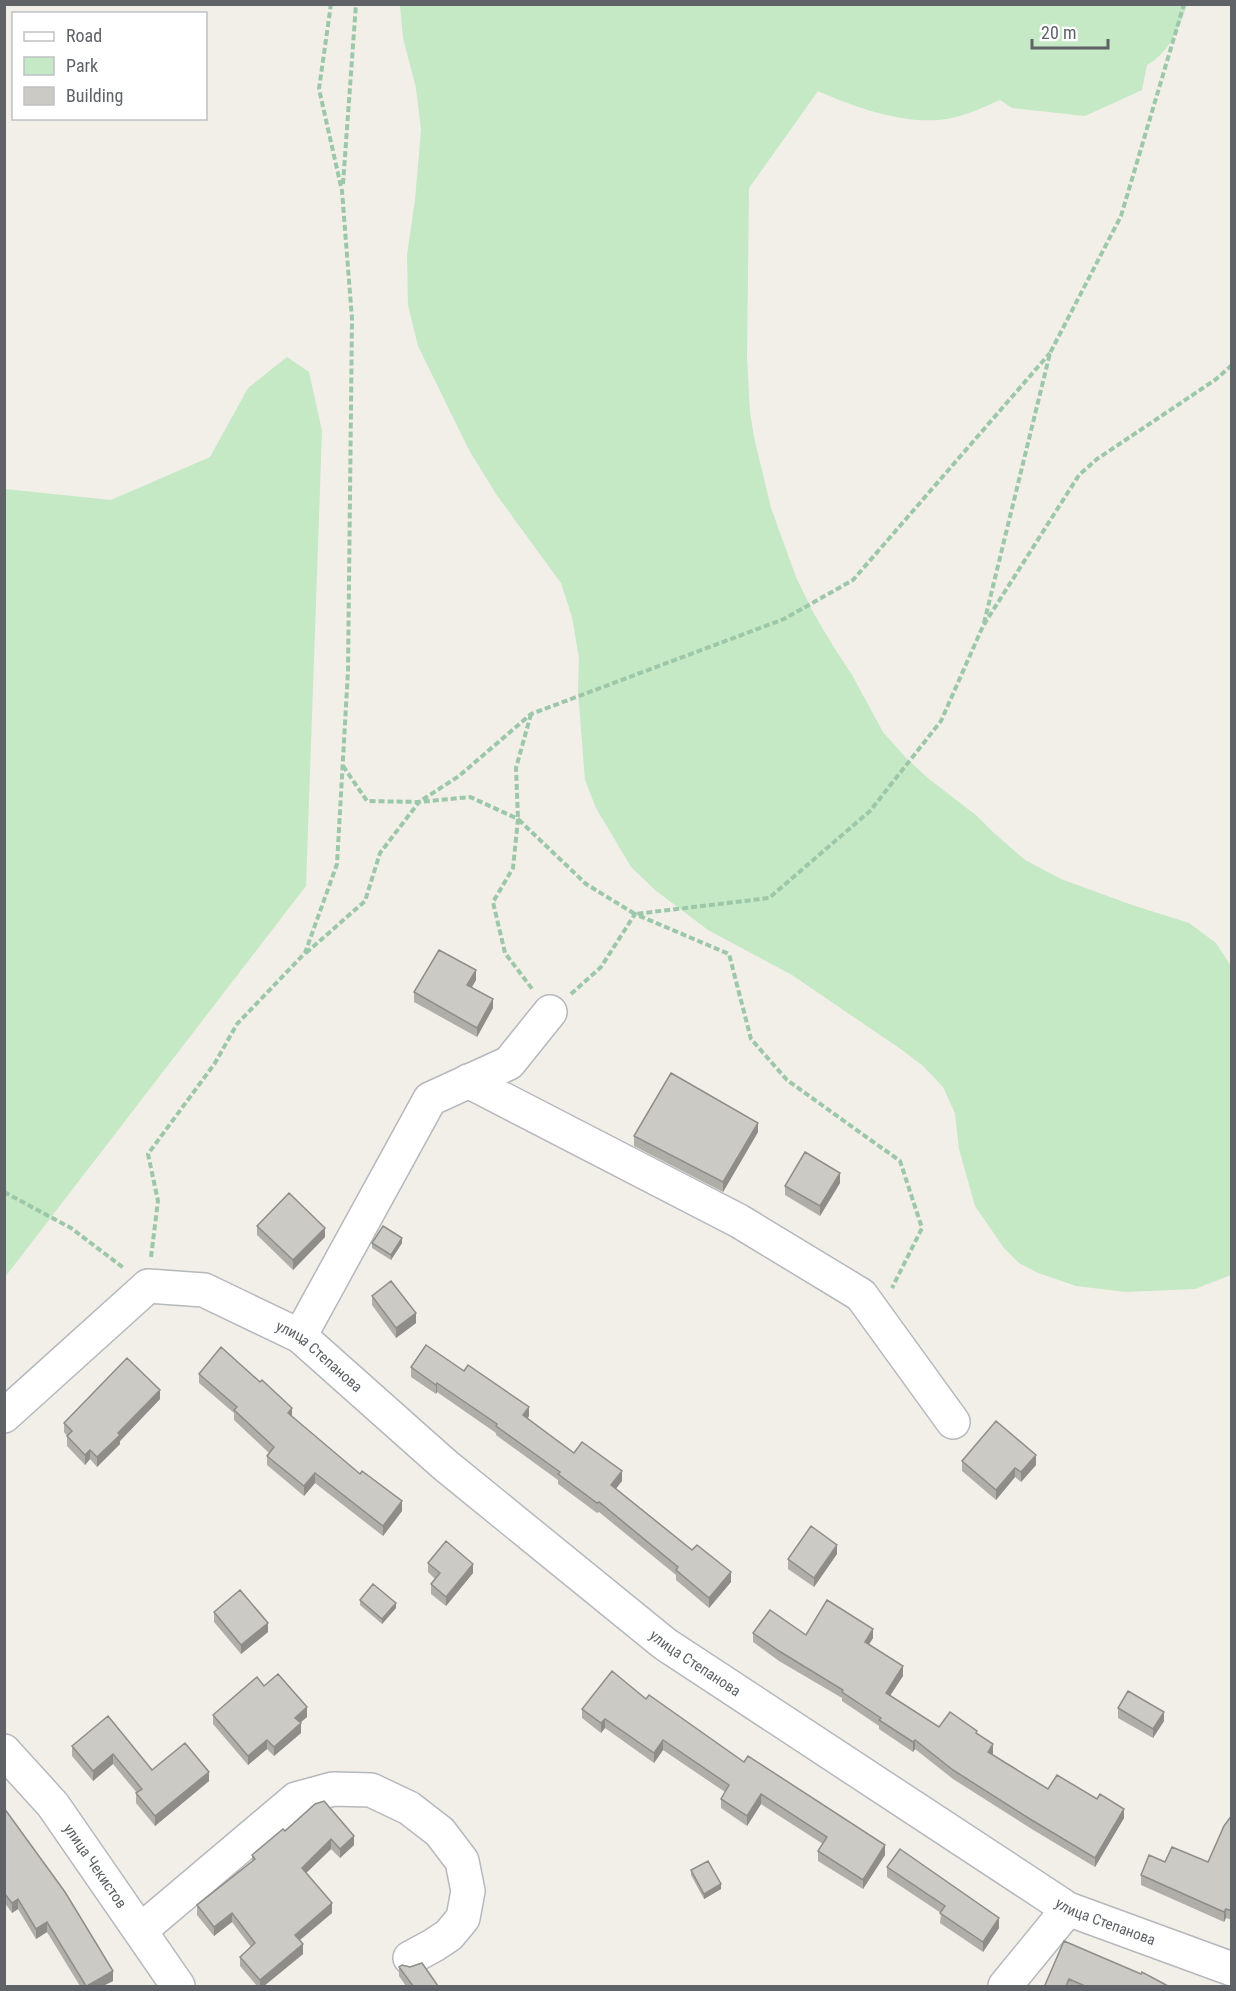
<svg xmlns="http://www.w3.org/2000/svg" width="1236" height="1991" font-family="'Roboto Condensed',sans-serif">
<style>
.green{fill:#c5e8c5}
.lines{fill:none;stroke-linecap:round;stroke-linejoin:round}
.minor-casing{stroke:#b5b8bc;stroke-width:36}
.path{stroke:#9cc7a9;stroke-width:4;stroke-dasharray:6 3;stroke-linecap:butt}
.minor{stroke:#fff;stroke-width:33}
.wall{fill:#afaea9}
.shaded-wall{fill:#8f8d8a}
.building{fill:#cccac5;stroke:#8f8d8a;stroke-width:1.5}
.labels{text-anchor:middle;stroke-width:4.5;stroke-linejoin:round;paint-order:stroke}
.street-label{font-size:15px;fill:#5f6368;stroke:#fff}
</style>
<rect width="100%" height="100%" fill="#f1efe8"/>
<path class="green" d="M 400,5 L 1187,5 C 1179,28 1170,52 1147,65 L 1142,90 L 1085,116 L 1012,108 L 1000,100 C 984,107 969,114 952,118 C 909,127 857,108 818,91 L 749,188 L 747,357 L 750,412 L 754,437 L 771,508 L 796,577 L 813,612 L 833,646 L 852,675 L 883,732 L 906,758 L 929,779 L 977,816 L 994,833 L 1025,860 L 1061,879 L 1132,905 L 1189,923 L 1216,943 L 1231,966 L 1231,1275 L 1195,1289 L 1126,1292 L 1076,1286 L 1038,1273 L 1019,1263 L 1004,1248 L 975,1206 L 959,1149 L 955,1113 L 943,1087 L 923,1066 L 902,1050 L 792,975 L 708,930 L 655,890 L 631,867 L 596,808 L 585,780 L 578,691 L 579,658 L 572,617 L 561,583 L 496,494 L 469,450 L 418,346 L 408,305 L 407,255 L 415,200 L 421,130 L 416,88 L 403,38 Z
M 287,357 L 309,372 L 322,431 L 306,886 L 5,1277 L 5,489 L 111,500 L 210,457 L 248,388 Z"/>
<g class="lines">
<g class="minor-casing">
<g id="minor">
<path d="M 468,1081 L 739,1221 L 861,1295 L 953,1422"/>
<path d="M 300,1336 L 430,1099 L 509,1063 L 550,1012"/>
<path id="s1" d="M 4,1416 L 148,1286 L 204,1290 L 300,1336 L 445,1465 L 665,1644 L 1068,1909 L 1232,1969"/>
<path id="s2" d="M 4,1751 L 53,1805 L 178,1986"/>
<path d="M 141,1930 L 296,1799 L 333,1789 L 371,1790 L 409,1808 L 440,1832 L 462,1861 L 468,1891 L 463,1918 L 449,1935 L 434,1945 L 410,1958"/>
<path d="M 1005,1986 L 1068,1909"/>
</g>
</g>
<path class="path" d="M 343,184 L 356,4
M 984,623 L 1050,353 L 1121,216 L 1184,4
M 531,714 L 516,768 L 518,819 L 586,884 L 635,914 L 769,898 L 870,811 L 941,721 L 983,626 L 1079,475 L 1097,459 L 1215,380 L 1232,365
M 343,766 L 367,801 L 419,802 L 459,776 L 531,714 L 784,619 L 853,580 L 1050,353
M 306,953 L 365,901 L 380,853 L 419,802 L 470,797 L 518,819 L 513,868 L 493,902 L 505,953 L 533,990
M 571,994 L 601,967 L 635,914 L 729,954 L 751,1039 L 787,1080 L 900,1161 L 922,1228 L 892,1288
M 4,1192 L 71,1228 L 125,1269
M 151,1257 L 158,1201 L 148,1154 L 215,1063 L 237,1024 L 305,953 L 337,864 L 348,671 L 352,319 L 342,191 L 319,89 L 331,4"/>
<use href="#minor" class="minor"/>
</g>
<path class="wall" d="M 476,980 L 472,987 L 493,1008 L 477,1037 L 414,1002 L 414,992 Z
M 758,1132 L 723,1192 L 634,1146 L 634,1136 Z
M 840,1183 L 820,1216 L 785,1195 L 785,1186 Z
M 257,1226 L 325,1237 L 293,1270 L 257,1235 Z
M 372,1243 L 402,1243 L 391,1260 L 372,1248 Z
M 372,1296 L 416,1323 L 396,1338 L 372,1305 Z
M 411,1367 L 529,1416 L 527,1419 L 574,1453 L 622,1481 L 616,1488 L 731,1582 L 709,1608 L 676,1580 L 676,1575 L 599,1512 L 597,1513 L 558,1484 L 558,1480 L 496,1435 L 496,1433 L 437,1392 L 436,1394 L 411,1377 Z
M 199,1374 L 292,1417 L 402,1511 L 383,1536 L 315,1483 L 304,1496 L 267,1465 L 267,1456 L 269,1453 L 234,1420 L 234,1413 L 199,1383 Z
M 160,1399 L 120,1441 L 120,1444 L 97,1467 L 90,1459 L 85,1465 L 67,1446 L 67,1436 L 64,1432 L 64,1423 Z
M 962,1461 L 1036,1465 L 1021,1482 L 1015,1477 L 996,1500 L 962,1471 Z
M 837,1554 L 814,1587 L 788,1569 L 788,1559 Z
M 428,1563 L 473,1573 L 446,1606 L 431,1594 L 431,1584 L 435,1579 L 428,1572 Z
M 360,1600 L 396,1608 L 382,1624 L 360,1605 Z
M 214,1612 L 268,1632 L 241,1654 L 214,1622 Z
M 753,1633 L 873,1638 L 869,1644 L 903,1676 L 890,1695 L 939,1727 L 977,1733 L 993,1753 L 992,1755 L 1048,1789 L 1124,1818 L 1095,1867 L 1030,1828 L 953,1779 L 915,1749 L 913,1752 L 879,1729 L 879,1726 L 842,1701 L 842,1698 L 779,1661 L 753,1642 Z
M 264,1686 L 307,1717 L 300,1723 L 301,1733 L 274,1756 L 267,1749 L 248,1765 L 213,1724 L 213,1715 Z
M 646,1699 L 744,1762 L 885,1855 L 863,1889 L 818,1861 L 818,1851 L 823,1844 L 761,1804 L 747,1826 L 721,1808 L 721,1799 L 725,1792 L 663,1750 L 654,1763 L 605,1728 L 601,1733 L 582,1718 L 582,1709 Z
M 1118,1708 L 1164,1721 L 1153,1738 L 1118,1718 Z
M 108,1716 L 152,1770 L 209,1781 L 155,1826 L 136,1803 L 136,1793 L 137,1793 L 113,1764 L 93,1781 L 72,1756 L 72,1746 Z
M 315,1804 L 354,1845 L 340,1858 L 331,1849 L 306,1873 L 332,1913 L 300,1940 L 303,1954 L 264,1986 L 257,1986 L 240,1966 L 240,1957 L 251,1947 L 232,1922 L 214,1936 L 197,1915 L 197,1905 L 252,1862 L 252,1855 L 285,1831 Z
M 4,1808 L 113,1981 L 103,1986 L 80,1986 L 47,1932 L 36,1939 L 18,1909 L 12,1913 L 4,1902 Z
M 1232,1815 L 1232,1920 L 1226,1918 L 1224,1922 L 1141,1885 L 1141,1875 L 1165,1862 L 1208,1862 Z
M 887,1867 L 999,1928 L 983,1952 L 940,1923 L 941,1913 L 887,1877 Z
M 691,1870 L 721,1889 L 704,1899 L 691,1875 Z
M 1064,1941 L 1168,1986 L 1045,1986 Z
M 399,1967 L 410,1967 L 438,1986 L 406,1986 L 399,1976 Z"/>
<path class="shaded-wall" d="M 476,970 L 476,980 L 467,995 L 467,985 Z
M 493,999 L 493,1008 L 477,1037 L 477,1028 Z
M 758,1123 L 758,1132 L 723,1192 L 723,1182 Z
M 840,1173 L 840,1183 L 820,1216 L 820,1206 Z
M 325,1228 L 325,1237 L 293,1270 L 293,1260 Z
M 402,1238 L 402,1243 L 391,1260 L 391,1255 Z
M 416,1313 L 416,1323 L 396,1338 L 396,1328 Z
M 437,1383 L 437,1392 L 436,1394 L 436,1385 Z
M 160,1390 L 160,1399 L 120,1441 L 120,1444 L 97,1467 L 97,1457 L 118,1433 Z
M 529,1407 L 529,1416 L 523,1425 L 523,1415 Z
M 292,1408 L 292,1418 L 288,1413 Z
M 90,1450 L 90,1459 L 85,1465 L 85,1455 Z
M 1036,1455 L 1036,1465 L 1021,1482 L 1021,1472 Z
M 1015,1468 L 1015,1477 L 996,1500 L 996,1490 Z
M 622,1471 L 622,1481 L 611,1495 L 611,1485 Z
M 315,1473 L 315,1483 L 304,1496 L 304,1486 Z
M 402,1501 L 402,1511 L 383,1536 L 383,1526 Z
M 837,1545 L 837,1554 L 814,1587 L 814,1578 Z
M 473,1564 L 473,1573 L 446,1606 L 446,1597 Z
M 731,1572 L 731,1582 L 709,1608 L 709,1598 Z
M 396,1603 L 396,1608 L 382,1624 L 382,1619 Z
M 268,1623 L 268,1632 L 241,1654 L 241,1645 Z
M 873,1629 L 873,1638 L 865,1651 L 865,1642 Z
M 903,1666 L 903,1676 L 886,1702 L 886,1693 Z
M 307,1707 L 307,1717 L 295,1727 L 295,1718 Z
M 1164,1712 L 1164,1721 L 1153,1738 L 1153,1729 Z
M 605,1719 L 605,1728 L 601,1733 L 601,1723 Z
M 301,1723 L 301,1733 L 274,1756 L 274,1747 Z
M 267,1740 L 267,1749 L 248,1765 L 248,1756 Z
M 663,1740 L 663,1750 L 654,1763 L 654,1753 Z
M 915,1740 L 915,1749 L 913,1752 L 913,1742 Z
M 993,1744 L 993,1753 L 988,1761 L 988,1752 Z
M 113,1754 L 113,1764 L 93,1781 L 93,1771 Z
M 209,1772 L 209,1781 L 155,1826 L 155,1816 Z
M 761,1794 L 761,1804 L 747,1826 L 747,1816 Z
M 1124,1809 L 1124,1818 L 1095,1867 L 1095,1858 Z
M 354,1836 L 354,1845 L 340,1858 L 340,1849 Z
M 331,1839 L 331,1849 L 302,1877 L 302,1868 Z
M 885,1845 L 885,1855 L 863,1889 L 863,1880 Z
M 721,1884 L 721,1889 L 704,1899 L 704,1894 Z
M 18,1899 L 18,1909 L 12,1913 L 12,1903 Z
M 332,1903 L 332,1913 L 295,1944 L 295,1935 Z
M 1226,1909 L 1226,1918 L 1224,1922 L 1224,1912 Z
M 232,1913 L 232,1922 L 214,1936 L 214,1927 Z
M 999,1918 L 999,1928 L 983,1952 L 983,1942 Z
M 47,1922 L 47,1932 L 36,1939 L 36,1929 Z
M 303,1944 L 303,1954 L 264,1986 L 260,1986 L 260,1980 Z
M 113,1971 L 113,1981 L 103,1986 L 87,1986 Z"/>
<path class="building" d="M 439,950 L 476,970 L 467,985 L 493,999 L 477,1028 L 414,992 Z
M 671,1073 L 758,1123 L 723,1182 L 634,1136 Z
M 805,1152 L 840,1173 L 820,1206 L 785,1186 Z
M 289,1193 L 325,1228 L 293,1260 L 257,1226 Z
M 383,1226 L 402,1238 L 391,1255 L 372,1243 Z
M 391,1281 L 416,1313 L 396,1328 L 372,1296 Z
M 426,1345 L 464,1371 L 468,1365 L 529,1407 L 523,1415 L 574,1453 L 582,1442 L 622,1471 L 611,1485 L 692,1550 L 697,1545 L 731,1572 L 709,1598 L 676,1570 L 678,1567 L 599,1502 L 597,1503 L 558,1474 L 560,1472 L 496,1426 L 497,1424 L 437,1383 L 436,1385 L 411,1367 Z
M 221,1347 L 260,1382 L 262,1380 L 292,1408 L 288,1413 L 360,1474 L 362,1471 L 402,1501 L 383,1526 L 315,1473 L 304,1486 L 267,1456 L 274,1447 L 234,1410 L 237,1407 L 199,1374 Z
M 127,1358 L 160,1390 L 118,1433 L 120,1435 L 97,1457 L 90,1450 L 85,1455 L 67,1436 L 72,1431 L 64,1423 Z
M 996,1421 L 1036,1455 L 1021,1472 L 1015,1468 L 996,1490 L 962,1461 Z
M 811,1526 L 837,1545 L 814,1578 L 788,1559 Z
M 446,1541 L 473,1564 L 446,1597 L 431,1584 L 440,1573 L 428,1563 Z
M 373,1584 L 396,1603 L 382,1619 L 360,1600 Z
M 240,1590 L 268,1623 L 241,1645 L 214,1612 Z
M 827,1600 L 873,1629 L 865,1642 L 903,1666 L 886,1693 L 939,1727 L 950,1712 L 977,1731 L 976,1733 L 993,1744 L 988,1752 L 1048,1789 L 1057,1775 L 1097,1799 L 1100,1794 L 1124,1809 L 1095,1858 L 1030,1819 L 953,1770 L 915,1740 L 913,1742 L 879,1720 L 881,1718 L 842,1692 L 843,1690 L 779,1651 L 753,1633 L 770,1610 L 806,1635 Z
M 612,1671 L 646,1699 L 649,1695 L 744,1762 L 748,1756 L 885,1845 L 863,1880 L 818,1851 L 827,1837 L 761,1794 L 747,1816 L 721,1799 L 729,1785 L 663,1740 L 654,1753 L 605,1719 L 601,1723 L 582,1709 Z
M 278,1674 L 307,1707 L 295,1718 L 301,1723 L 274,1747 L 267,1740 L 248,1756 L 213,1715 L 257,1677 L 264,1686 Z
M 1128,1691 L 1164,1712 L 1153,1729 L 1118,1708 Z
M 108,1716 L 152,1770 L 185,1743 L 209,1772 L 155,1816 L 136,1793 L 142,1789 L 113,1754 L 93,1771 L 72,1746 Z
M 324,1801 L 354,1836 L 340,1849 L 331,1839 L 302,1868 L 332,1903 L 295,1935 L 303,1944 L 260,1980 L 240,1957 L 255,1943 L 232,1913 L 214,1927 L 197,1905 L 255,1859 L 252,1855 L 283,1829 L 285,1831 L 315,1804 Z
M 4,1808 L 65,1892 L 113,1971 L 87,1986 L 86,1986 L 47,1922 L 36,1929 L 18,1899 L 12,1903 L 4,1893 Z
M 1232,1815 L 1232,1911 L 1226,1909 L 1224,1912 L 1141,1875 L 1149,1855 L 1165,1862 L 1172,1847 L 1208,1862 L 1224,1826 Z
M 900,1849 L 999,1918 L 983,1942 L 940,1913 L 945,1906 L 887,1867 Z
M 708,1861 L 721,1884 L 704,1894 L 691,1870 Z
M 1064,1941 L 1141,1974 L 1142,1972 L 1168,1986 L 1085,1986 L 1069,1979 L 1066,1986 L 1047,1986 L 1048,1986 L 1045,1985 Z
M 422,1963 L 438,1986 L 413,1986 L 399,1967 L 402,1965 L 410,1967 Z"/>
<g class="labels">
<g class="street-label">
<text dy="5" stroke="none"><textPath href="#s1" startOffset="384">улица Степанова</textPath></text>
<text dy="5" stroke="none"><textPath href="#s1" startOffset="870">улица Степанова</textPath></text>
<text dy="5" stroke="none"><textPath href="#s2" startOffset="147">улица Чекистов</textPath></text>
<text dy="5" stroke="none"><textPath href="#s1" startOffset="1356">улица Степанова</textPath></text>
</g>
</g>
<rect width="1236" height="1991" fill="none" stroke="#5f6368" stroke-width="12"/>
<rect x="12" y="12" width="195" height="108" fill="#ffffff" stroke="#bfc1c3" stroke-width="1.5"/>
<rect x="24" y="32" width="30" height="9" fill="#ffffff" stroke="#bfc1c3" stroke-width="1.5"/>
<text x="66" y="42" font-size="18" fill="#5f6368">Road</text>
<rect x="24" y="57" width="30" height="18" fill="#c5e8c5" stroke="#bfc1c3" stroke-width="1.5"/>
<text x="66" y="72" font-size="18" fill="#5f6368">Park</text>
<rect x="24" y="87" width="30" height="18" fill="#cccac5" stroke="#bfc1c3" stroke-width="1.5"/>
<text x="66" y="102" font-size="18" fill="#5f6368">Building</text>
<path d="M1032 39v9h76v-9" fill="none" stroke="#5f6368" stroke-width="3"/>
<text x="1041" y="39" font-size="18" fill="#5f6368" stroke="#ffffff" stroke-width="4.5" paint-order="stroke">20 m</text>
</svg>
